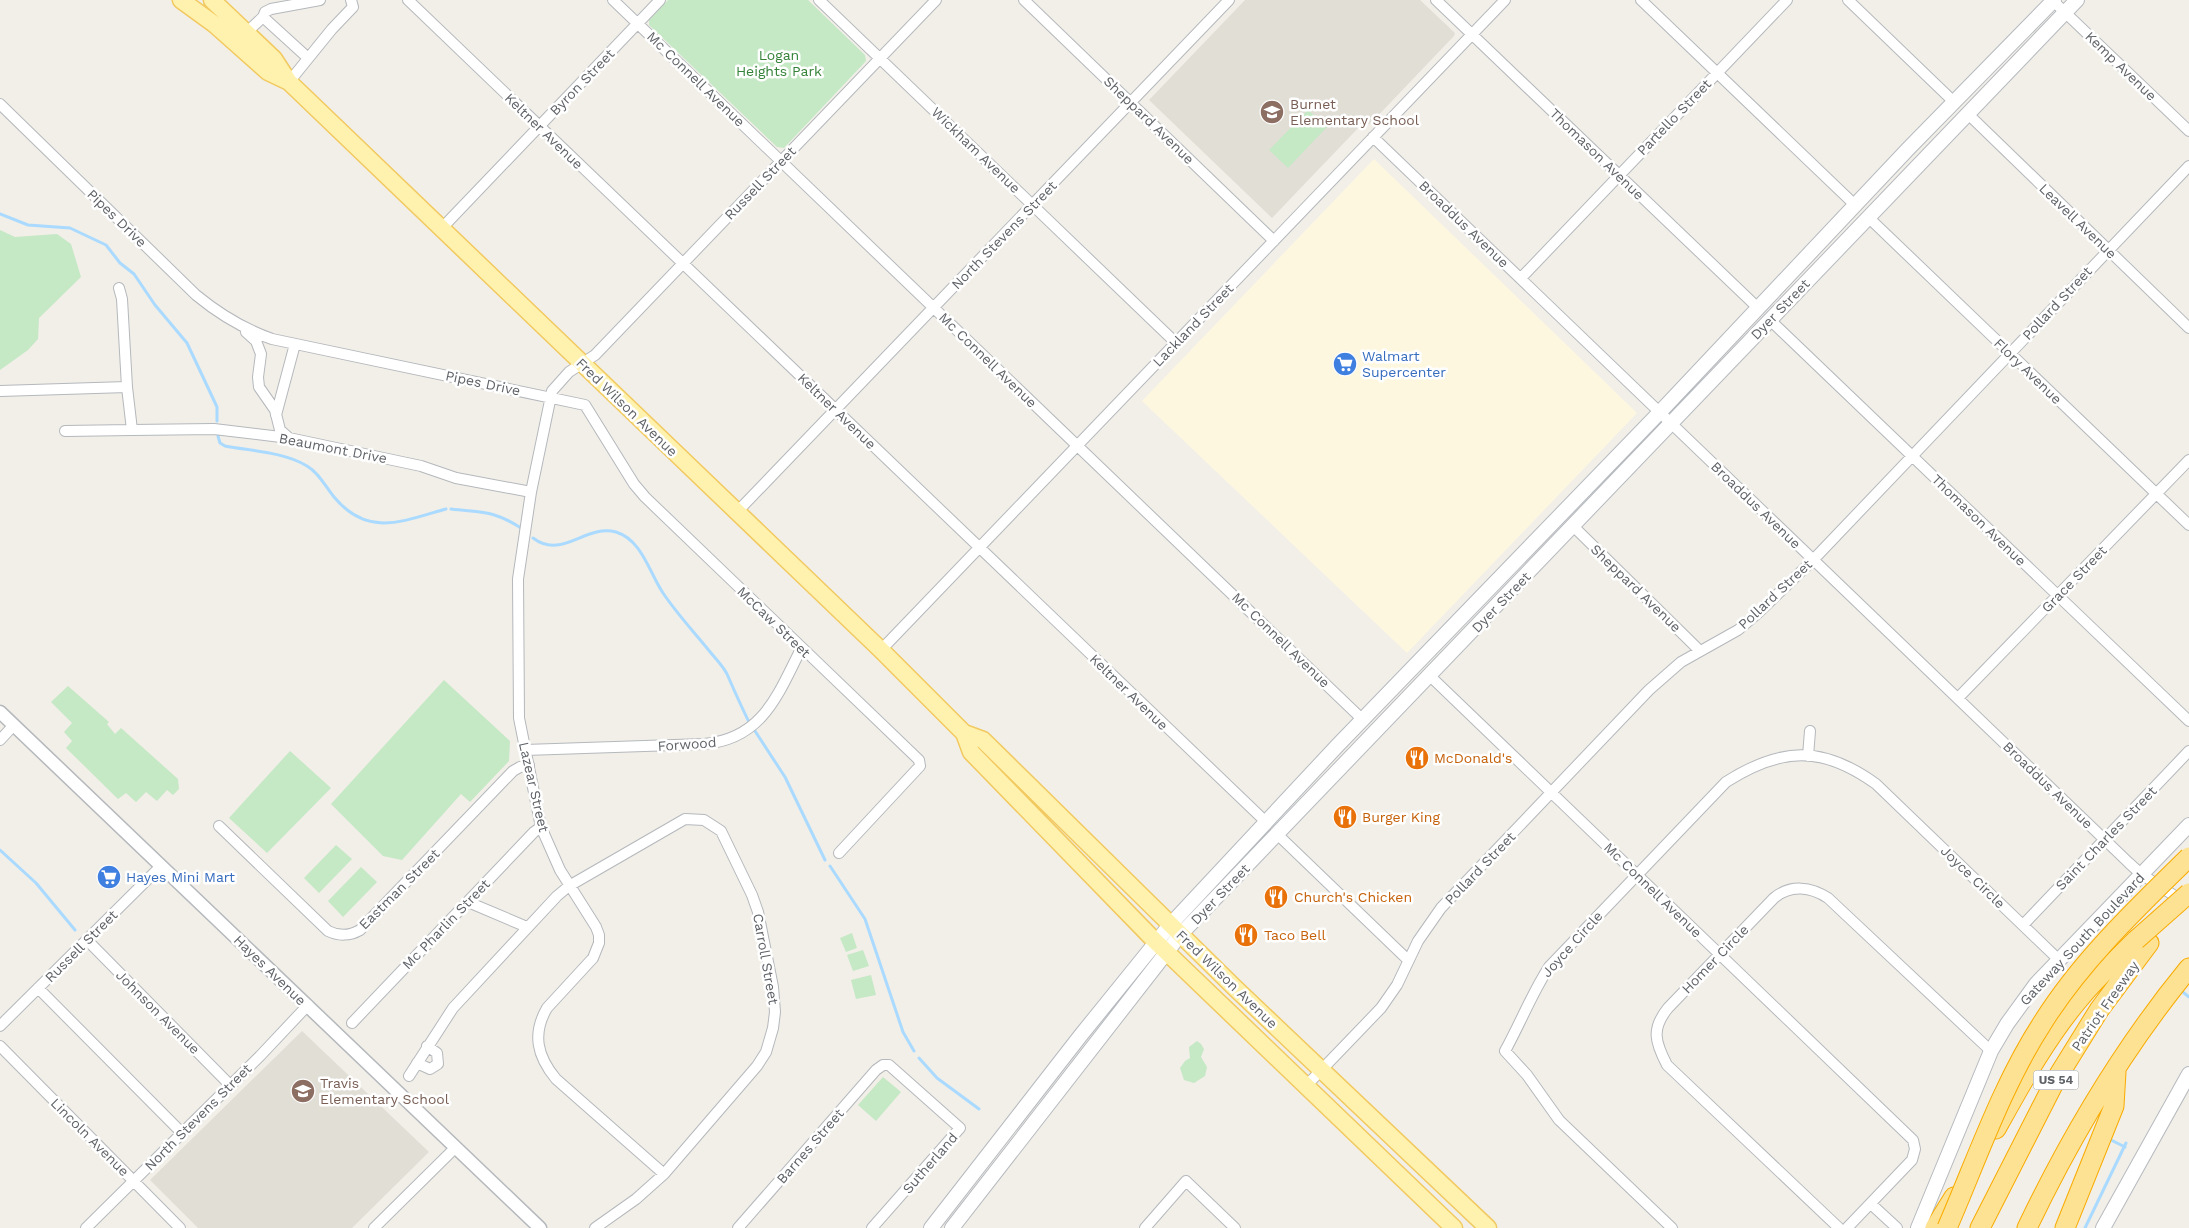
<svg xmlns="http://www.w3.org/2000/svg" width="2189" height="1228" font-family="'Work Sans',sans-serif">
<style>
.commercial{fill:#fef7e0}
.education{fill:#e1ded6}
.green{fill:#c5e8c5}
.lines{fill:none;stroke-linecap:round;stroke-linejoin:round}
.stream{stroke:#aadaff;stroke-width:3}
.minor-casing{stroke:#b5b8bc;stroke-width:12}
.tertiary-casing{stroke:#b5b8bc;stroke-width:15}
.secondary-casing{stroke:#b6babf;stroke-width:16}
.primary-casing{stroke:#f2c960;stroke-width:19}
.motorway-casing{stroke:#f9ab00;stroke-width:21}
.minor{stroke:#fff;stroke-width:10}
.tertiary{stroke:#fff;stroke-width:12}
.secondary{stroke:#fff;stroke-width:14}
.primary{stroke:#fff2af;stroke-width:16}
.motorway{stroke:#fde293;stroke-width:19}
.motorway-bridge-casing{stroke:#f9ab00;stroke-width:21;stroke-linecap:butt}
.motorway-bridge{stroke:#fde293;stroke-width:19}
.labels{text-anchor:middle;stroke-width:5;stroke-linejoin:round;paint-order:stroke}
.shield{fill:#fff;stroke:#8f9295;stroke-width:1}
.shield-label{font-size:12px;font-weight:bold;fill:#5f6368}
.park-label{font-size:14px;fill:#348238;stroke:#fff}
.street-label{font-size:14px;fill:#5f6368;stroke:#fff}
.education-label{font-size:14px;fill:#785e54;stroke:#fff;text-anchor:start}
.shop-label{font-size:14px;fill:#366cbe;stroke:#fff;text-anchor:start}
.food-label{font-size:14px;fill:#c56008;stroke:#fff;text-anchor:start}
</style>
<rect width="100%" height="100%" fill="#f1efe8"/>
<path class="commercial" d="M 1374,159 L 1637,413 L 1407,653 L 1142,401 Z"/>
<path class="education" d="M 1245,0 L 1420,0 L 1455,33 L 1454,36 L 1370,124 L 1362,124 L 1272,218 L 1149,100 Z
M 302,1031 L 429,1152 L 352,1228 L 198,1228 L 150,1180 Z"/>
<path class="green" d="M 668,0 L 808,0 L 865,55 L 866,61 L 784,148 L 777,147 L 649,25 L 649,20 Z
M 1308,110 L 1327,127 L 1288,168 L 1269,150 Z
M 0,230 L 15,237 L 57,234 L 71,244 L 81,277 L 39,318 L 38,339 L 28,350 L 0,370 Z
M 444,680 L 510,741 L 509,761 L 470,802 L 461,794 L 402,860 L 383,856 L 331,804 Z
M 68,686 L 109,722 L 107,724 L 115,734 L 121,728 L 178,779 L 179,789 L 173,795 L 167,790 L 157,801 L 146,792 L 136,802 L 126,793 L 118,799 L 66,748 L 72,741 L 64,732 L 72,723 L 51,702 Z
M 290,751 L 331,788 L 267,853 L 229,818 Z
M 336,845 L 352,859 L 319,893 L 304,878 Z
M 361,867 L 377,882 L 343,917 L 328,901 Z
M 852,933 L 857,948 L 846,952 L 840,938 Z
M 863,950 L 869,966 L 853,971 L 847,955 Z
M 871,975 L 876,995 L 856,999 L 851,980 Z
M 1197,1041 L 1201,1044 L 1204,1049 L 1201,1057 L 1207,1067 L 1205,1076 L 1194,1083 L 1184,1080 L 1180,1068 L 1185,1061 L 1190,1058 L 1189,1047 Z
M 883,1077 L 901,1092 L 876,1121 L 858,1105 Z"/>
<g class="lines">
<path class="stream" d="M 0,214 L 28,225 L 70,228 L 106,245 L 120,263 L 134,274 L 155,305 L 187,343 L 217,407 L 217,421
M 218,436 L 220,443 L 225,446 C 251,451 284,452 307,466 C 319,473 325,486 334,497 C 368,538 403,521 446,509
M 451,509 C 483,513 493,510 521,528
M 533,538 C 562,560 585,524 616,532 C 642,540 649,572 663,593 C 677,614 695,633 711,653 C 716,659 723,666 727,674 C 734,690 741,706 749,722
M 753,728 L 785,777 L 825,860
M 0,850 L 36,883 L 75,930
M 830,866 L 865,919 L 903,1032 L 914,1051
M 2179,989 L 2189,997
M 919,1058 L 937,1078 L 979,1109
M 2109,1139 L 2125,1147
M 2085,1228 L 2126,1143"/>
<g class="minor-casing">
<path id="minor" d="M 408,0 L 1266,822
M 613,0 L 1363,720
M 819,0 L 1176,343
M 1024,0 L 1274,241
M 1436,0 L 1757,307
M 1641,0 L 1855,205
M 1848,0 L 1954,102
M 2052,0 L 2189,131
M 246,33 L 263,17
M 308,58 L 263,17 L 265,12 L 271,9 L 320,0
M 289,82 L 332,29 L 353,7 L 351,0
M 0,104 L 196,295 C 219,314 244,329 272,339 L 585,405 L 634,484 L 645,497 L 919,760 L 920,766 L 839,853
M 1968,114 L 2189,328
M 1373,137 L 2129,863 L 2141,874 L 2184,902
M 1868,217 L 2189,525
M 442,228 L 660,0
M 1521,278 L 1787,0
M 119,288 L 122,299 L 127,387 L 132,430 L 214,429 L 289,438 L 421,466 L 456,478 L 531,492
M 1770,320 L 2189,721
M 246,332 L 256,341 L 261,354 L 258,377 L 259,387 L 275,410 L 280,430 L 289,438
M 0,391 L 127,387
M 276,415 L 295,344
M 65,431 L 132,430
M 737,512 L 1229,0
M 1573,526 L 1699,650
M 881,650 L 1505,0
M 1429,675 L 1913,1140 L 1915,1149 L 1912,1160 L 1847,1228
M 1958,698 L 2189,460
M 0,740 L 14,725
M 525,750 L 704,744 C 763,739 778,694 801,649
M 1808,756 L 1810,731
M 219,826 L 328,931 C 338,936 350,936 360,930 L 513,771 L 520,767 L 529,765
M 1277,834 L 1408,960
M 468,902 L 527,927
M 2023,925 L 2189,751
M 87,940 L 230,1085
M 38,988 L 182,1133
M 352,1023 L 534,832 L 541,827
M 0,1026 L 161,866
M 0,1046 L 180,1228
M 417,1063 L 430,1069 L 438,1064 L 437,1053 L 427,1046
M 409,1076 L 453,1008 L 557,896 L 569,886 L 685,819 L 704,820 L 721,831 L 752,895 L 758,912 L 773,987 L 775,1012 L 773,1028 L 766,1052 L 757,1066 L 664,1174 L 636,1199 L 595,1228
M 1306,1086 L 1381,1008 L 1397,985 L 1418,941 L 1441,908 L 1649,690 L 1681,662 L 1738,630 L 1757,614 L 1813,560 L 2189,166
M 664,1174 L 556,1079 C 537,1056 532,1034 547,1008 L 593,958 L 599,943 L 599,935 L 596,927 L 560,870 L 541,827 L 519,718 L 518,579 L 531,492 L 552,391 L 569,372 L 595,355 L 936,0
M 1871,1204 L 1897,1228
M 86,1228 L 260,1056 L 308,1005
M 374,1228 L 455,1148
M 738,1228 L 876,1070 L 883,1065 L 889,1065 L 960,1128 L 872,1228
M 1145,1228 L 1186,1181 L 1235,1228
M 1672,1228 L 1559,1120 L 1527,1075 L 1505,1051 C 1520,1024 1532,993 1549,967 L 1726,782 C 1781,747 1822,745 1876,784 L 2059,960
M 1839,1228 L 1667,1065 C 1655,1042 1651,1029 1668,1008 L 1774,898 C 1791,884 1811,887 1828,898 L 1991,1051"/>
</g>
<g class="tertiary-casing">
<path id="tertiary" d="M 0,712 L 540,1228"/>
</g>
<g class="secondary-casing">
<path id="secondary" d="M 931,1228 L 1081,1035 L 1170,925 L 1337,746 L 1660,412 L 1908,149 L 2054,0
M 952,1228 L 1180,935 L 2077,0
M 1918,1228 L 1991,1051 L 2007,1024 L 2036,984 L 2189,825
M 2103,1228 L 2189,1074"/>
</g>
<g class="primary-casing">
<path id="primary" d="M 181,0 L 214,24 L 268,72 L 287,81
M 212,0 L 274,59 L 289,82 L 881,650 L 964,733 L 971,752 L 1155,941 L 1454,1228
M 964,733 L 983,740 L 1234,987 L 1488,1228"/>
</g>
<g class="motorway-casing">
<path id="motorway" d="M 1996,1129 C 2021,1084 2046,1038 2079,999 C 2096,978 2117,959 2136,940
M 1935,1228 L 1954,1197
M 1980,1228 L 2055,1081 L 2099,1010 L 2149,943
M 2027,1228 C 2071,1136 2124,1047 2189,968
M 2065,1228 L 2114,1106 L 2116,1072"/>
</g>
<use href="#minor" class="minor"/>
<use href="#tertiary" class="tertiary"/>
<use href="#secondary" class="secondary"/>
<use href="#primary" class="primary"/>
<use href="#motorway" class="motorway"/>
<g class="motorway-bridge-casing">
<path id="motorway-bridge" d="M 2136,940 L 2189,893
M 1947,1228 C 1977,1159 2002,1085 2043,1022 C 2082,960 2137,908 2189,857"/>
</g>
<use href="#motorway-bridge" class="motorway-bridge"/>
</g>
<defs>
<g id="school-disc" transform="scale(1.25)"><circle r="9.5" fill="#8d6e63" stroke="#fff"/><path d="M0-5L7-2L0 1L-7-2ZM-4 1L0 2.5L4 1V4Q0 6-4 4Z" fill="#fff"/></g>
<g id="supermarket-disc" transform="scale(1.25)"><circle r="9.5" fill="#3f7fe0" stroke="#fff"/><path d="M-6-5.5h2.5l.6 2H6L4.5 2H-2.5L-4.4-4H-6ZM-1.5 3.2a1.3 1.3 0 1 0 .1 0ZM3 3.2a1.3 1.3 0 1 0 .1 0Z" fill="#fff"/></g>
<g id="restaurant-disc" transform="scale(1.25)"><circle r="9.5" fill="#e8710a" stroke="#fff"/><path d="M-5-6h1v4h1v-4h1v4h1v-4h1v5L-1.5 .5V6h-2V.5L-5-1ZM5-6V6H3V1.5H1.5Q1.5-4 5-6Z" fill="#fff"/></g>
</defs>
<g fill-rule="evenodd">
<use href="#school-disc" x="1272" y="112"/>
<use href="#supermarket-disc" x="1345" y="364"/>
<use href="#restaurant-disc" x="1417" y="758"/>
<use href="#restaurant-disc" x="1345" y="817"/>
<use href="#supermarket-disc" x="109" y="877"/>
<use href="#restaurant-disc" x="1276" y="897"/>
<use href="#restaurant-disc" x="1246" y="935"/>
<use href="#school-disc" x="303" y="1091"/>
</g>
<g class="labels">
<rect class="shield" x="2033.5" y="1070.5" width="45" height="19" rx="4"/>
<g class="shield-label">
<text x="2056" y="1084">US 54</text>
</g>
<g class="park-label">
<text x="779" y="60">Logan<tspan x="779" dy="16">Heights Park</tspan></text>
</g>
<g class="street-label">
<text transform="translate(2121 66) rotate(44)" y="5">Kemp Avenue</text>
<text transform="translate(696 79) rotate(44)" y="5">Mc Connell Avenue</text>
<text transform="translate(582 82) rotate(-46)" y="5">Byron Street</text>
<text transform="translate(1674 117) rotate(-46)" y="5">Partello Street</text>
<text transform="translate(1149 120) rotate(44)" y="5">Sheppard Avenue</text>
<text transform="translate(544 131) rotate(44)" y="5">Keltner Avenue</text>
<text transform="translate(976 150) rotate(44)" y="5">Wickham Avenue</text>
<text transform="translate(1597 154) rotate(44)" y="5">Thomason Avenue</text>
<text transform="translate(760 183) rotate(-46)" y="5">Russell Street</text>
<text transform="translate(117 218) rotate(44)" y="5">Pipes Drive</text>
<text transform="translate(2078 221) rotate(44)" y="5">Leavell Avenue</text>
<text transform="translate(1464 224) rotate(44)" y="5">Broaddus Avenue</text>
<text transform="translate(1004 235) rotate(-46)" y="5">North Stevens Street</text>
<text transform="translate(2057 303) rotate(-47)" y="5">Pollard Street</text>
<text transform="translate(1780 309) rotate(-46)" y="5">Dyer Street</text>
<text transform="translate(1193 325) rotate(-46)" y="5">Lackland Street</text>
<text transform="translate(988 360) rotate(44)" y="5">Mc Connell Avenue</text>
<text transform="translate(2028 371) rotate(44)" y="5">Flory Avenue</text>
<text transform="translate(483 383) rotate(12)" y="5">Pipes Drive</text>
<text transform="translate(627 407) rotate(44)" y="5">Fred Wilson Avenue</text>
<text transform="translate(837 411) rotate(44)" y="5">Keltner Avenue</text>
<text transform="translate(333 448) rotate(11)" y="5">Beaumont Drive</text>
<text transform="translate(1756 505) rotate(44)" y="5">Broaddus Avenue</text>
<text transform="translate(1979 520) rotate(44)" y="5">Thomason Avenue</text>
<text transform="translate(2074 579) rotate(-46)" y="5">Grace Street</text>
<text transform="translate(1636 588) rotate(44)" y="5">Sheppard Avenue</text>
<text transform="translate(1775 594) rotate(-43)" y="5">Pollard Street</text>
<text transform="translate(1501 602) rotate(-46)" y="5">Dyer Street</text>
<text transform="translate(774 622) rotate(44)" y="5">McCaw Street</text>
<text transform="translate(1281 640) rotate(44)" y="5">Mc Connell Avenue</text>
<text transform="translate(1129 692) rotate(44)" y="5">Keltner Avenue</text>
<text transform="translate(687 744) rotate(-4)" y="5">Forwood</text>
<text transform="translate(2048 785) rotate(44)" y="5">Broaddus Avenue</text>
<text transform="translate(534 787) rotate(77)" y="5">Lazear Street</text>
<text transform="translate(2106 838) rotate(-46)" y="5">Saint Charles Street</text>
<text transform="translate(1480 868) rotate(-46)" y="5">Pollard Street</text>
<text transform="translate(1973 877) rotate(44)" y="5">Joyce Circle</text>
<text transform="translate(399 889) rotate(-45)" y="5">Eastman Street</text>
<text transform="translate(1653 890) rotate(44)" y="5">Mc Connell Avenue</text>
<text transform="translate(1220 894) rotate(-46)" y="5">Dyer Street</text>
<text transform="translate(446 924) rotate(-46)" y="5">Mc Pharlin Street</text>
<text transform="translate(2082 939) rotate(-47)" y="5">Gateway South Boulevard</text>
<text transform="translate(1572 944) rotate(-48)" y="5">Joyce Circle</text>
<text transform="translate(81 946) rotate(-45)" y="5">Russell Street</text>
<text transform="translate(766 959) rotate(80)" y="5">Carroll Street</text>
<text transform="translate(1715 959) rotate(-46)" y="5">Homer Circle</text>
<text transform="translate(270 970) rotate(44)" y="5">Hayes Avenue</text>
<text transform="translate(1227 979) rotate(44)" y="5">Fred Wilson Avenue</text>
<text transform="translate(2105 1006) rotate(-55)" y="5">Patriot Freeway</text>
<text transform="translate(158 1012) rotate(45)" y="5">Johnson Avenue</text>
<text transform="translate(198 1117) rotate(-45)" y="5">North Stevens Street</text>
<text transform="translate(90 1137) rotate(45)" y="5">Lincoln Avenue</text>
<text transform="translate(810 1146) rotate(-49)" y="5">Barnes Street</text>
<text transform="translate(930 1163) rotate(-49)" y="5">Sutherland</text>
</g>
<g class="education-label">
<text x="1290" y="109">Burnet<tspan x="1290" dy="16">Elementary School</tspan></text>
<text x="320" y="1088">Travis<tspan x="320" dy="16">Elementary School</tspan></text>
</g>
<g class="shop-label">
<text x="1362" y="361">Walmart<tspan x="1362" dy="16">Supercenter</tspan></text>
<text x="126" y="882">Hayes Mini Mart</text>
</g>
<g class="food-label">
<text x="1434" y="763">McDonald's</text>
<text x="1362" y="822">Burger King</text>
<text x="1294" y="902">Church's Chicken</text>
<text x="1264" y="940">Taco Bell</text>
</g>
</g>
</svg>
